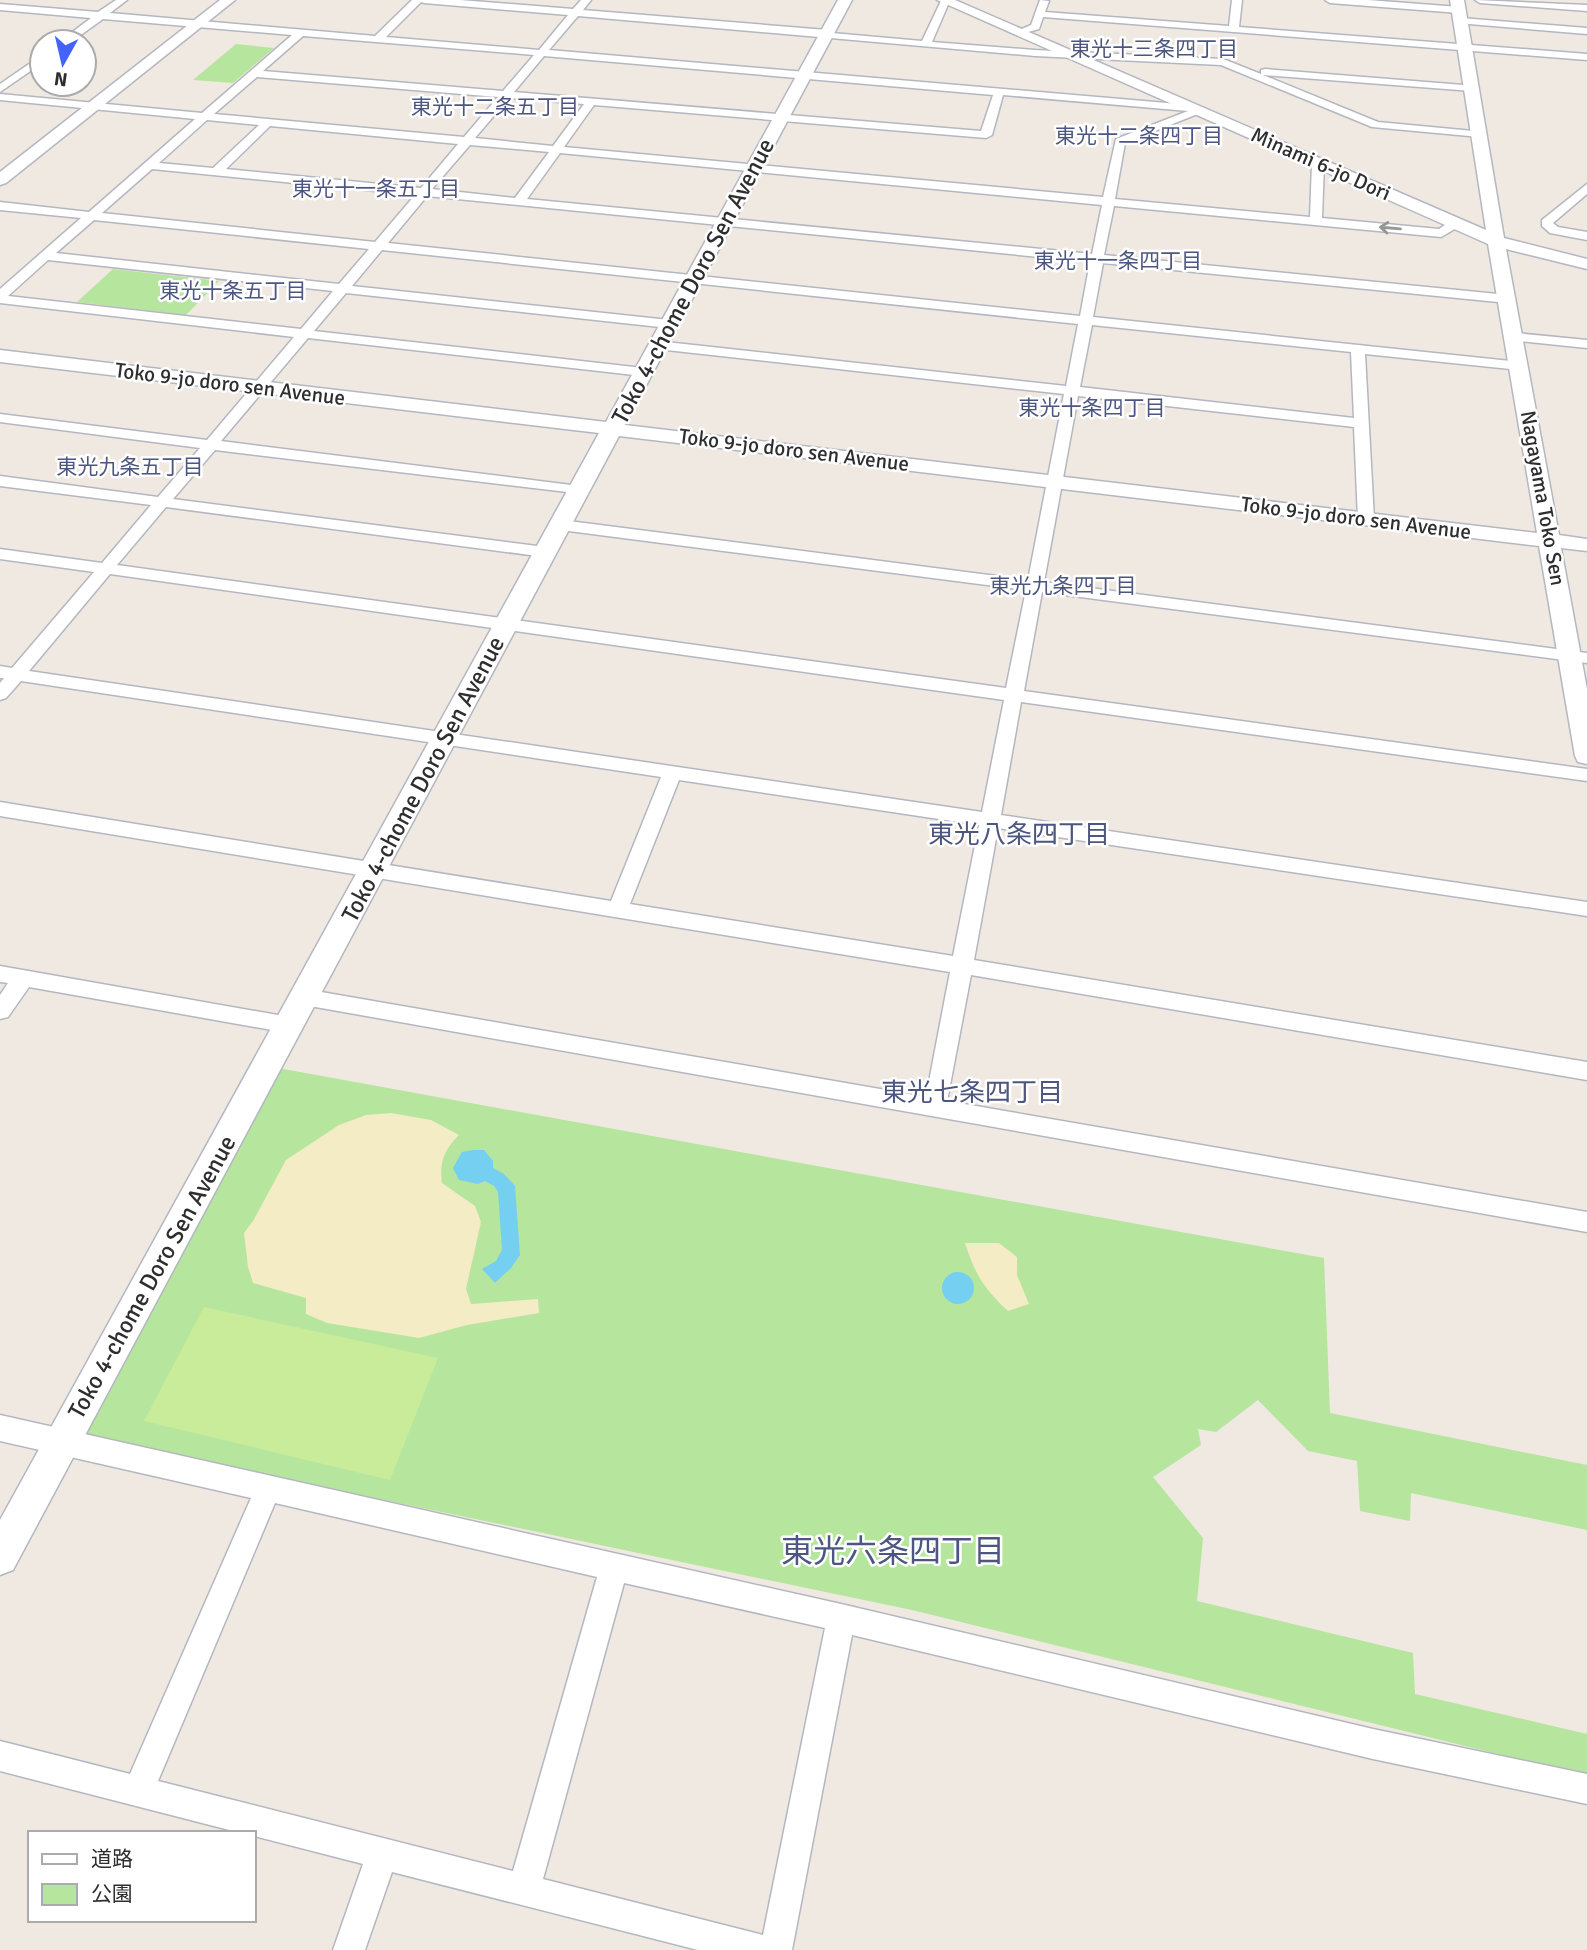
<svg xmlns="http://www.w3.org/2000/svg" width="1587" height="1950" font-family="Signika,'Noto Sans JP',sans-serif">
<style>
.green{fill:#b6e59e}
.sand{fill:#f3ecc5}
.pitch{fill:#c9ec9a}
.water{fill:#75cff0}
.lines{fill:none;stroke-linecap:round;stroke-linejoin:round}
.street-casing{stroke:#b4b7c1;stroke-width:3}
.secondary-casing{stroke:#b4b7c1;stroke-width:3}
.street{fill:#fff;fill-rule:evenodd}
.secondary{fill:#fff;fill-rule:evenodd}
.oneway{stroke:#969696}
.labels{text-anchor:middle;stroke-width:5;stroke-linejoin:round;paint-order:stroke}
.far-neighbourhood-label{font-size:21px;fill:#4d5680;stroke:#fff}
.far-street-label{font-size:21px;fill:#2e2e2e;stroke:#fff}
.street-label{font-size:24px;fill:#2e2e2e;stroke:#fff}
.neighbourhood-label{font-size:26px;fill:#4d5680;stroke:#fff}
.near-neighbourhood-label{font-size:32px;fill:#4d5680;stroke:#fff}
</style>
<rect width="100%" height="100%" fill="#efe9e1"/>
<path class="green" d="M 236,44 L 274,48 L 233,83 L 193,80 Z
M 113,269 L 219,281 L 186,315 L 77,302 Z
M 278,1068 L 1324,1258 L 1330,1413 L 1587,1465 L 1587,1530 L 1411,1493 L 1410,1521 L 1360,1511 L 1357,1461 L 1308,1451 L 1258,1400 L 1216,1432 L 1198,1429 L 1201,1445 L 1153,1477 L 1203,1538 L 1197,1601 L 1413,1653 L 1415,1694 L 1587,1734 L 1587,1776 L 912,1610 L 77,1436 Z"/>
<path class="sand" d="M 391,1113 L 431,1120 L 459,1135 C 444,1150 439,1162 442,1183 L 475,1206 L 481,1222 L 466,1289 L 471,1304 L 538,1299 L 539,1313 L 467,1325 L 419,1338 L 327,1323 L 306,1314 L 306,1298 L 253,1283 L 248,1267 L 244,1233 L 253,1221 L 286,1160 L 339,1125 L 366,1115 Z
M 965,1243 L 999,1243 L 1017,1257 L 1017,1275 L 1029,1304 L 1008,1311 C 984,1289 975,1274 965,1243 Z"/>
<path class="pitch" d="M 204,1307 L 438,1358 L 390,1480 L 144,1421 Z"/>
<path class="water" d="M 473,1150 L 484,1150 L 493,1161 L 493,1168 L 504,1174 L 515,1186 L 520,1255 L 511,1268 L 495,1283 L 482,1269 L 496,1261 L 502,1250 L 498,1192 L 494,1186 L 485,1181 L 478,1184 L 459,1180 L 453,1168 L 462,1152 Z
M942 1288a16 16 0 1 1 32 0a16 16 0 1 1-32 0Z"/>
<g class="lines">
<g class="street-casing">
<path id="street" d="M 116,0 L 127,0 L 110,13 L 375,36 L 412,0 L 460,0 L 573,9 L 581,0 L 591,0 L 583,10 L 827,30 L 832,33 L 922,41 L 941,1 L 950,0 L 932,42 L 1035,50 L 1223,59 L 1261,74 L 1261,70 L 1265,69 L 1476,86 L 1477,88 L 1472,91 L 1263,75 L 1378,122 L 1484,132 L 1484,136 L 1480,137 L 1372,127 L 1221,65 L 1035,56 L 578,16 L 549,50 L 1190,105 L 1205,111 L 1125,143 L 1115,199 L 1310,217 L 1312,163 L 1318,159 L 1324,163 L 1322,218 L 1439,229 L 1452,220 L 1460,220 L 1460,226 L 1441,237 L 1114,206 L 1104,255 L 1508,295 L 1515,299 L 1508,303 L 1103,263 L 1093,317 L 1520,362 L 1527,366 L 1520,370 L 1365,354 L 1374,519 L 1366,524 L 1358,519 L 1354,427 L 1078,396 L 1044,582 L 1587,653 L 1587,663 L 1042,592 L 1024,691 L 1587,769 L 1587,781 L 1021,702 L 1001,815 L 1587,902 L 1587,916 L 998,828 L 974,960 L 1587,1062 L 1587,1080 L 971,975 L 947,1101 L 1587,1212 L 1587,1232 L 304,1005 L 296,1003 L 293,997 L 296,991 L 304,989 L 926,1097 L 950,972 L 0,816 L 0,802 L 611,901 L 661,777 L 21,681 L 6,698 L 0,700 L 0,683 L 4,678 L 0,678 L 0,666 L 12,668 L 94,572 L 0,559 L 0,549 L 102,563 L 151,505 L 0,486 L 0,476 L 158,497 L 200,448 L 0,422 L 0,414 L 207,440 L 294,337 L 0,303 L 0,289 L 81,218 L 0,210 L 0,202 L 89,212 L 195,119 L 0,100 L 0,94 L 202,113 L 292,35 L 103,19 L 71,42 L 59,42 L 91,18 L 0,10 L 0,4 L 98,12 ZM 421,2 L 424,3 L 568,15 L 539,50 L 386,37 ZM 303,36 L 534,55 L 503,91 L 263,71 ZM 544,56 L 993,95 L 981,131 L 514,92 ZM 257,77 L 498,97 L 464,137 L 214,114 ZM 1003,95 L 1188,111 L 1116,139 L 1103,197 L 564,147 L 594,105 L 986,138 L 992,135 ZM 509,98 L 584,104 L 553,146 L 475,138 ZM 207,120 L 259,125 L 213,168 L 159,163 ZM 270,126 L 458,144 L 421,188 L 226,169 ZM 470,145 L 549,152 L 515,198 L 432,189 ZM 560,153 L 1102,205 L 1092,254 L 527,199 ZM 152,169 L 415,195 L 375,242 L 102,213 ZM 427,196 L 1090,262 L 1080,316 L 388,243 ZM 94,220 L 369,249 L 339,284 L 56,253 ZM 382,250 L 1078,324 L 1066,386 L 657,341 L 650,345 L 657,349 L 1064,394 L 1028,580 L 561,520 L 553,525 L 561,530 L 1026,590 L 1006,688 L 117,565 L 166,507 L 545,557 L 551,555 L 553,552 L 551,549 L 545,547 L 173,499 L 215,450 L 584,494 L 587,491 L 584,488 L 579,486 L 221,441 L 308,338 L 643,376 L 650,372 L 643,368 L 314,331 L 346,293 L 669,328 L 676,324 L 669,320 L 352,286 ZM 48,260 L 333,291 L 301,329 L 8,296 ZM 1092,325 L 1351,352 L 1354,418 L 1080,387 ZM 110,574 L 1004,700 L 982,812 L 29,671 ZM 679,780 L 979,825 L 953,956 L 630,904 Z
M 1040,0 L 1049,1 L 1045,12 L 1229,26 L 1232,0 L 1242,0 L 1239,27 L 1587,54 L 1587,60 L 1043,17 L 1039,29 L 1017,35 L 1017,31 L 1031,25 Z
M 1325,0 L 1368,0 L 1459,7 L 1464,10 L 1459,13 L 1330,3 Z
M 1475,0 L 1587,5 L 1587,11 L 1480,3 Z
M 1461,18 L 1587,28 L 1587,34 L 1457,23 L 1457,19 Z
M 42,55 L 42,63 L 0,92 L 0,84 Z
M 1587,184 L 1587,194 L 1553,223 L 1558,227 L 1587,232 L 1587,240 L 1550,233 L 1542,226 L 1542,220 Z
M 1515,333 L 1587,340 L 1587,348 L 1510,340 L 1510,334 Z
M 0,966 L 289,1017 L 297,1019 L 300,1025 L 297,1031 L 289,1033 L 29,987 L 8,1017 L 0,1019 L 0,995 L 8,983 L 0,982 Z
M 0,1415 L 841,1604 L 1373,1729 L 1587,1774 L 1587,1804 L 1373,1759 L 852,1635 L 792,1950 L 698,1950 L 392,1872 L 365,1950 L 333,1950 L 363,1864 L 254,1836 L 254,1833 L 241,1833 L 0,1771 L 0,1741 L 130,1774 L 251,1498 L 0,1441 ZM 275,1503 L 597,1577 L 513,1871 L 158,1781 ZM 624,1583 L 825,1628 L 763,1935 L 543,1879 Z"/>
</g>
<g class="secondary-casing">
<path id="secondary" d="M 220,0 L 235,0 L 6,183 L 0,185 L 0,172 Z
M 838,0 L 852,0 L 625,425 L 1537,533 L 1488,244 L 937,0 L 955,0 L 1486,230 L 1450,0 L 1464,0 L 1504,238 L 1587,259 L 1587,269 L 1506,249 L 1559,535 L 1587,539 L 1587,551 L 1561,548 L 1587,689 L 1587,764 L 1578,762 L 1575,756 L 1539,546 L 619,436 L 13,1570 L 0,1575 L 0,1520 L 599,433 L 0,362 L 0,350 L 606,422 Z"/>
</g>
<use href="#street" class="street"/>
<use href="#secondary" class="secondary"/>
</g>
<defs><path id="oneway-shaft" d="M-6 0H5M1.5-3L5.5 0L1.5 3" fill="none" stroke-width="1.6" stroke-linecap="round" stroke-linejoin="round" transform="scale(1.75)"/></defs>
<use class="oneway" href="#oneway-shaft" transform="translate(1390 228) rotate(-175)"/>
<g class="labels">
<g class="far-neighbourhood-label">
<text x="1154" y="56">東光十三条四丁目</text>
<text x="495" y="114">東光十二条五丁目</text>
<text x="1139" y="143">東光十二条四丁目</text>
<text x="376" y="196">東光十一条五丁目</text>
<text x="1118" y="268">東光十一条四丁目</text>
<text x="233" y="298">東光十条五丁目</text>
<text x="1092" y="415">東光十条四丁目</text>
<text x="130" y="474">東光九条五丁目</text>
<text x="1063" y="593">東光九条四丁目</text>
</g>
<g class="far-street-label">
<text transform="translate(1321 164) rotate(24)" y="7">Minami 6-jo Dori</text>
<text transform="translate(230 384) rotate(7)" y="7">Toko 9-jo doro sen Avenue</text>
<text transform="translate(794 450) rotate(7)" y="7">Toko 9-jo doro sen Avenue</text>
<text transform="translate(1543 498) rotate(80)" y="7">Nagayama Toko Sen</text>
<text transform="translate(1356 518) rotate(7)" y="7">Toko 9-jo doro sen Avenue</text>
</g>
<g class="street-label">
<text transform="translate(693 281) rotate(-62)" y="8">Toko 4-chome Doro Sen Avenue</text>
<text transform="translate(423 779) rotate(-62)" y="8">Toko 4-chome Doro Sen Avenue</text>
<text transform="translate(152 1277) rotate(-61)" y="8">Toko 4-chome Doro Sen Avenue</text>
</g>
<g class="neighbourhood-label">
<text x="1019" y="843">東光八条四丁目</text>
<text x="972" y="1101">東光七条四丁目</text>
</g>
<g class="near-neighbourhood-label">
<text x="893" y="1562">東光六条四丁目</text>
</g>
</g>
<rect x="28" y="1831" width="228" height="91" fill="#ffffff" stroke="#ababab" stroke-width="2"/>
<rect x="42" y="1854" width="35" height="10" fill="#ffffff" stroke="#ababab" stroke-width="2"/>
<text x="91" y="1866" font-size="21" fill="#2e2e2e">道路</text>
<rect x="42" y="1884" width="35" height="21" fill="#b6e59e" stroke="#ababab" stroke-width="2"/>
<text x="91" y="1901" font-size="21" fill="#2e2e2e">公園</text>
<g transform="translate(63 63) rotate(188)"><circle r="33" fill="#ffffff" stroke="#ababab" stroke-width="2"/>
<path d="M0-5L12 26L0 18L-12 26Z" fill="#4264fb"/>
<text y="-10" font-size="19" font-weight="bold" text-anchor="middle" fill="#2e2e2e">N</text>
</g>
</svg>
